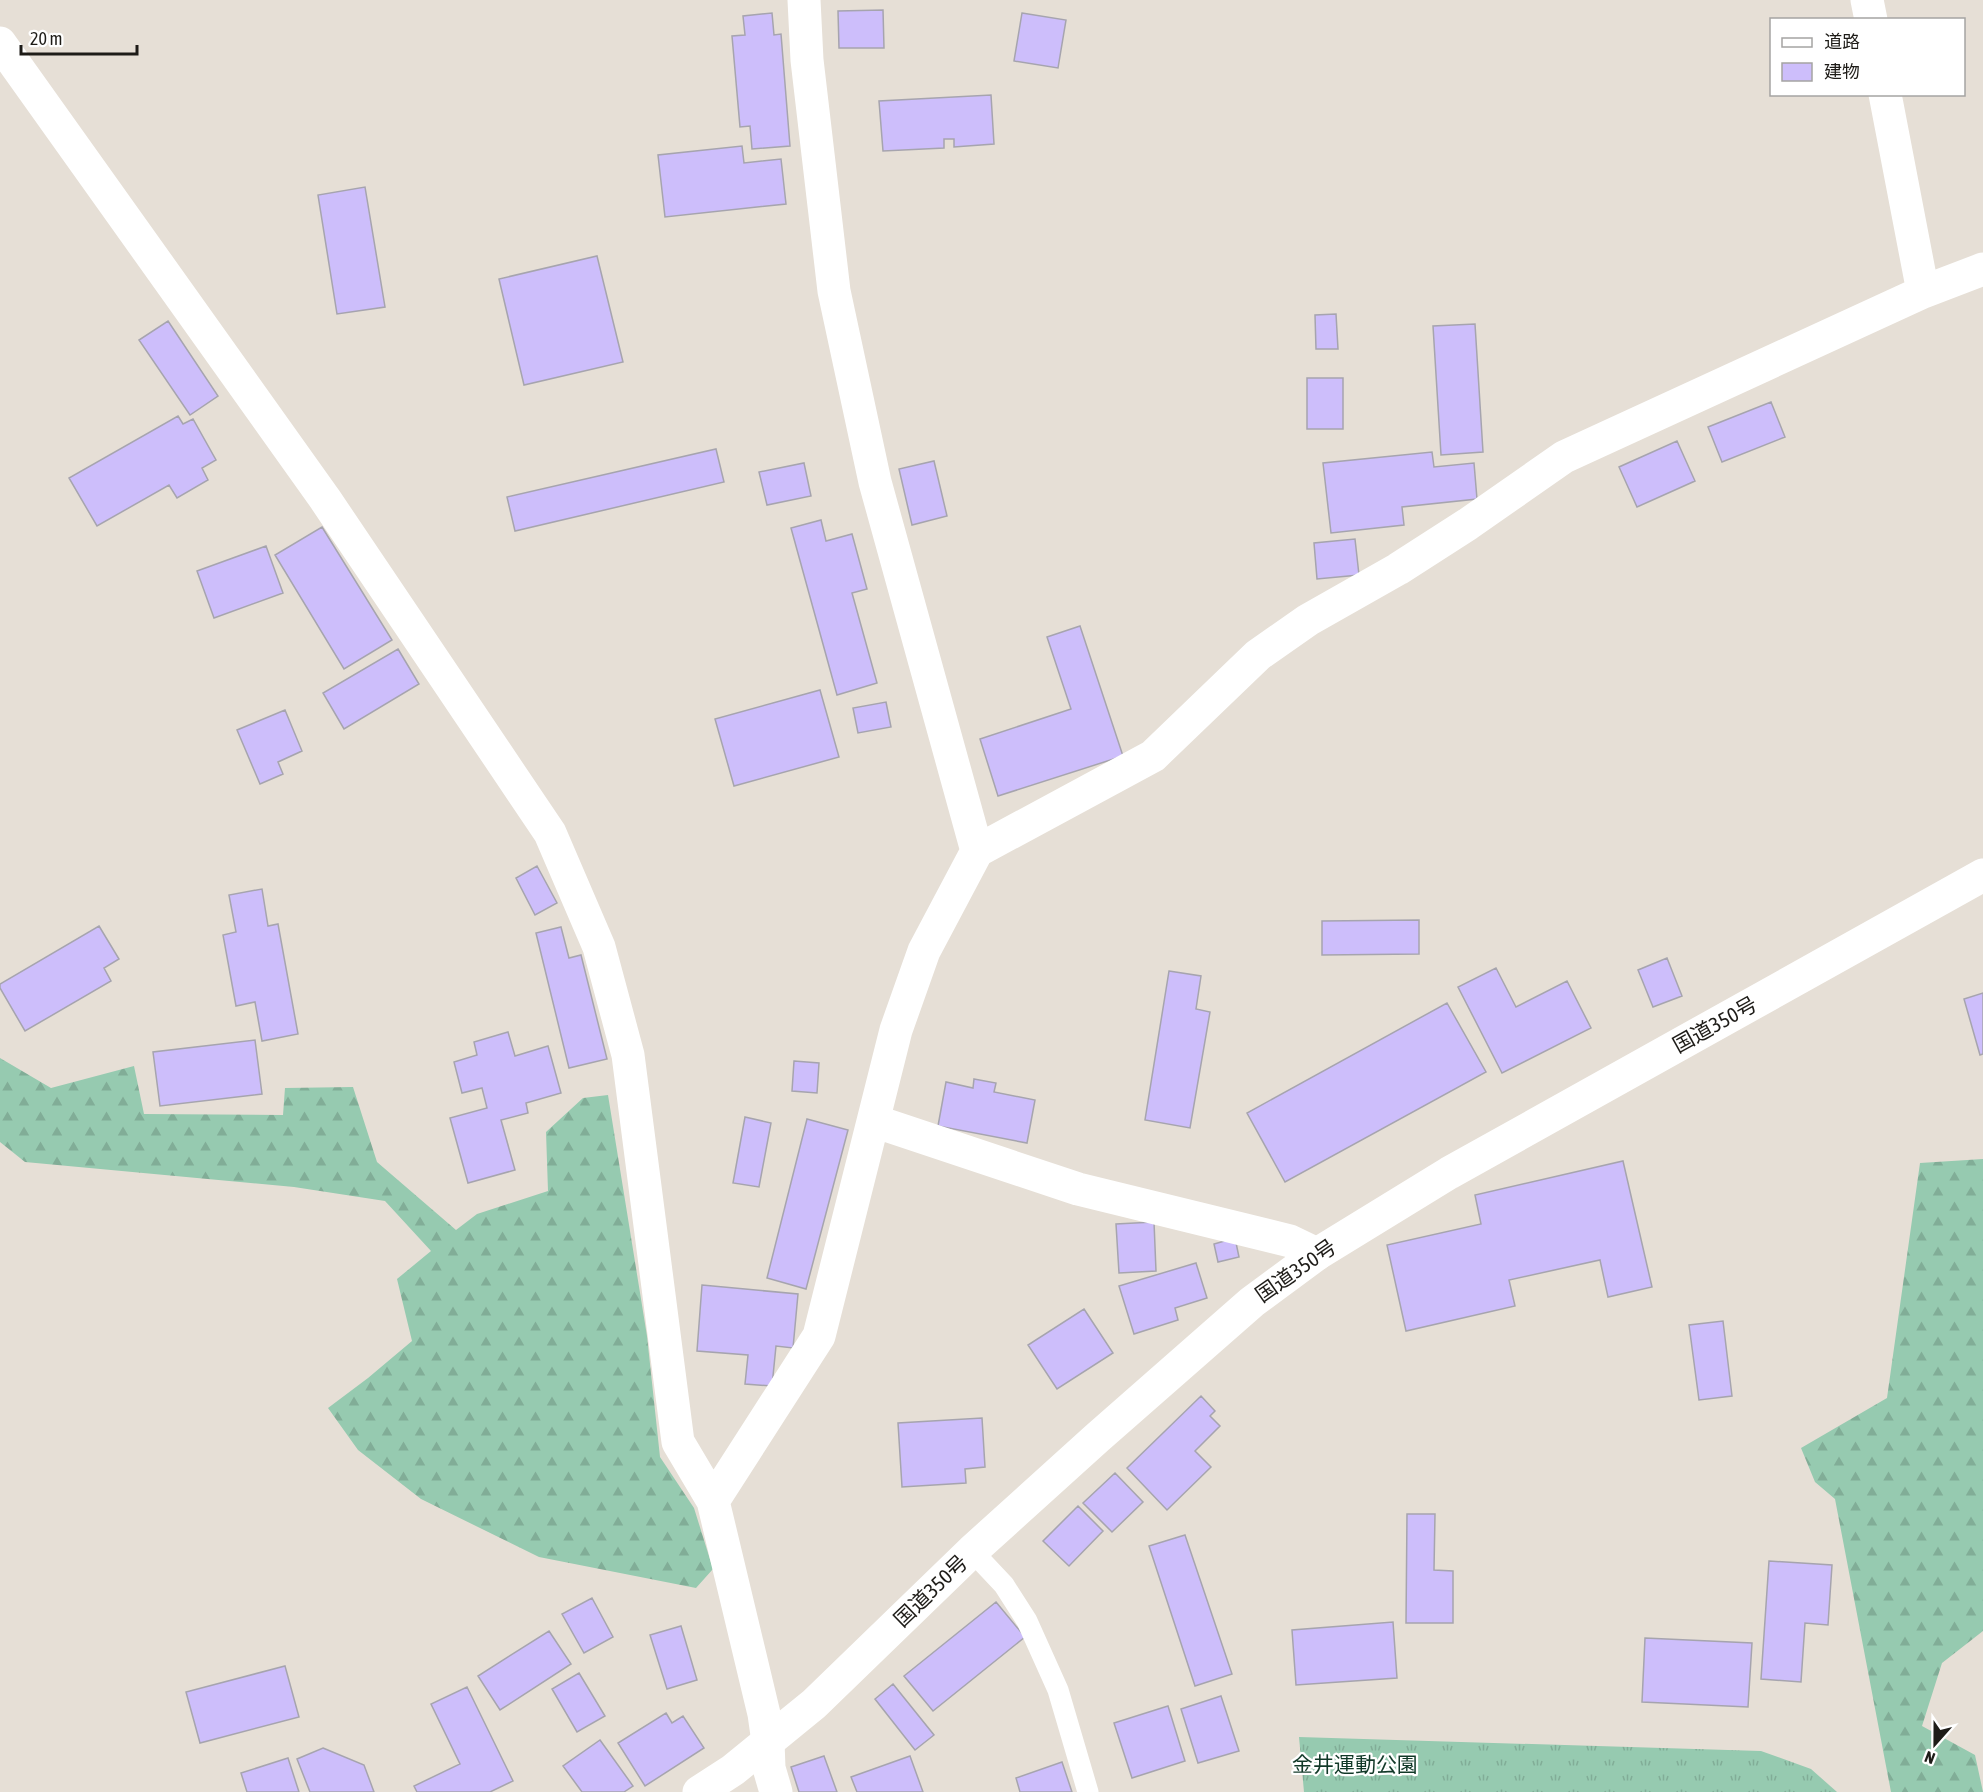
<svg xmlns="http://www.w3.org/2000/svg" width="1983" height="1792" font-family="'Asap Condensed','Noto Sans JP',sans-serif">
<style>
.grass{fill:url(#grass-tufts)}
.forest{fill:url(#forest-firs)}
.building{fill:#cdbefb;stroke:#a6a4ae;stroke-width:1.5}
.lines{fill:none;stroke-linecap:round;stroke-linejoin:round}
.lane{stroke:#fff;stroke-width:21}
.street{stroke:#fff;stroke-width:33}
.highway{stroke:#fff;stroke-width:33}
.labels{text-anchor:middle;stroke-width:4.5;stroke-linejoin:round;paint-order:stroke}
.street-label{font-size:21px;fill:#1e1c18;stroke:#fff}
.park-label{font-size:21px;fill:#113928;stroke:#fff}
</style>
<defs>
<pattern id="grass-tufts" width="24" height="20" patternUnits="userSpaceOnUse" patternTransform="scale(1.5)"><rect width="24" height="20" fill="#96cab0"/><path d="M3 7l-1-3M5 7V3M7 7l1-3M15 17l-1-3M17 17v-4M19 17l1-3" fill="none" stroke="#81ad97"/></pattern>
<pattern id="forest-firs" width="22" height="20" patternUnits="userSpaceOnUse" patternTransform="scale(1.5)"><rect width="22" height="20" fill="#96cab0"/><path d="M5 1l3.5 6h-7zM16 11l3.5 6h-7z" fill="#81ad97"/></pattern>
</defs>
<rect width="100%" height="100%" fill="#e6dfd6"/>
<path class="grass" d="M 1299,1737 L 1761,1751 L 1811,1769 L 1837,1792 L 1304,1792 Z"/>
<path class="forest" d="M 0,1058 L 51,1088 L 134,1066 L 144,1114 L 283,1115 L 285,1088 L 353,1087 L 377,1162 L 456,1230 L 477,1214 L 548,1191 L 546,1132 L 583,1098 L 608,1095 L 647,1336 L 660,1457 L 694,1508 L 713,1569 L 696,1588 L 539,1557 L 421,1499 L 358,1450 L 328,1408 L 368,1378 L 412,1341 L 397,1279 L 431,1251 L 385,1201 L 294,1187 L 25,1162 L 0,1142 Z
M 1983,1159 L 1983,1631 L 1942,1663 L 1922,1726 L 1975,1755 L 1983,1792 L 1891,1792 L 1835,1499 L 1815,1482 L 1801,1448 L 1887,1398 L 1920,1163 Z"/>
<path class="building" d="M 883,10 L 884,48 L 839,48 L 838,11 Z
M 772,13 L 774,35 L 781,34 L 790,146 L 752,149 L 750,126 L 740,127 L 732,36 L 745,35 L 743,16 Z
M 1022,13 L 1066,20 L 1058,68 L 1014,61 Z
M 991,95 L 994,144 L 954,147 L 954,139 L 944,139 L 944,148 L 883,151 L 879,101 Z
M 742,146 L 744,163 L 781,159 L 786,204 L 665,217 L 658,155 Z
M 365,187 L 385,307 L 337,314 L 318,195 Z
M 597,256 L 623,362 L 524,385 L 499,279 Z
M 1336,314 L 1338,349 L 1316,349 L 1315,315 Z
M 168,321 L 218,396 L 190,415 L 139,340 Z
M 1475,324 L 1483,452 L 1441,455 L 1433,326 Z
M 1307,378 L 1343,378 L 1343,429 L 1307,429 Z
M 1771,402 L 1785,437 L 1722,462 L 1708,427 Z
M 178,416 L 183,424 L 193,419 L 216,460 L 202,468 L 208,480 L 177,498 L 169,485 L 97,526 L 69,478 Z
M 1677,441 L 1695,481 L 1637,507 L 1619,467 Z
M 716,449 L 724,482 L 515,531 L 507,497 Z
M 1432,452 L 1434,467 L 1474,463 L 1477,499 L 1402,507 L 1404,525 L 1331,533 L 1323,463 Z
M 934,461 L 947,516 L 912,525 L 899,469 Z
M 804,463 L 811,496 L 767,505 L 759,472 Z
M 821,520 L 826,541 L 852,534 L 867,589 L 852,593 L 877,683 L 837,695 L 791,528 Z
M 322,527 L 392,640 L 344,669 L 275,555 Z
M 1355,539 L 1359,575 L 1317,579 L 1314,543 Z
M 266,546 L 283,593 L 214,618 L 197,571 Z
M 1080,626 L 1123,756 L 998,796 L 980,739 L 1071,709 L 1047,637 Z
M 398,649 L 419,684 L 344,729 L 323,693 Z
M 820,690 L 839,757 L 734,786 L 715,719 Z
M 886,702 L 891,727 L 858,733 L 853,708 Z
M 285,710 L 302,751 L 278,762 L 283,774 L 260,784 L 237,730 Z
M 537,866 L 557,903 L 535,915 L 516,878 Z
M 262,889 L 268,926 L 278,924 L 298,1034 L 262,1041 L 255,1002 L 236,1006 L 223,935 L 236,932 L 229,895 Z
M 1419,920 L 1419,954 L 1322,955 L 1322,921 Z
M 99,926 L 119,959 L 104,968 L 111,981 L 25,1031 L 0,988 L 0,984 Z
M 561,927 L 569,958 L 581,955 L 607,1059 L 569,1068 L 536,933 Z
M 1667,958 L 1682,996 L 1653,1007 L 1638,970 Z
M 1496,968 L 1516,1007 L 1567,981 L 1591,1028 L 1502,1073 L 1458,987 Z
M 1169,971 L 1201,976 L 1196,1009 L 1210,1012 L 1190,1128 L 1145,1120 Z
M 1983,993 L 1983,1054 L 1980,1055 L 1964,999 Z
M 1447,1003 L 1486,1072 L 1285,1182 L 1247,1113 Z
M 508,1032 L 515,1056 L 548,1046 L 561,1093 L 526,1103 L 528,1113 L 501,1120 L 515,1170 L 468,1183 L 450,1118 L 487,1108 L 482,1088 L 462,1093 L 454,1062 L 477,1055 L 474,1042 Z
M 255,1040 L 262,1094 L 160,1106 L 153,1052 Z
M 794,1061 L 819,1063 L 817,1093 L 792,1091 Z
M 974,1079 L 996,1083 L 994,1092 L 1035,1100 L 1027,1143 L 938,1126 L 946,1082 L 973,1088 Z
M 745,1117 L 771,1123 L 759,1187 L 733,1183 Z
M 807,1119 L 848,1130 L 806,1289 L 767,1278 Z
M 1623,1161 L 1652,1287 L 1608,1297 L 1600,1260 L 1509,1280 L 1515,1306 L 1406,1331 L 1387,1245 L 1481,1224 L 1475,1195 Z
M 1154,1222 L 1156,1271 L 1119,1273 L 1116,1224 Z
M 1235,1238 L 1239,1257 L 1218,1262 L 1214,1244 Z
M 1196,1263 L 1207,1298 L 1175,1308 L 1178,1320 L 1134,1334 L 1119,1286 Z
M 702,1285 L 798,1294 L 793,1348 L 776,1346 L 772,1386 L 745,1384 L 748,1355 L 697,1351 Z
M 1084,1309 L 1113,1353 L 1057,1389 L 1028,1345 Z
M 1723,1321 L 1732,1396 L 1699,1400 L 1689,1325 Z
M 1201,1396 L 1215,1411 L 1210,1416 L 1220,1426 L 1195,1451 L 1211,1467 L 1167,1510 L 1127,1468 Z
M 982,1418 L 985,1467 L 965,1469 L 966,1483 L 902,1487 L 898,1423 Z
M 1115,1473 L 1143,1502 L 1112,1532 L 1083,1503 Z
M 1078,1506 L 1103,1531 L 1069,1566 L 1043,1541 Z
M 1407,1514 L 1435,1514 L 1434,1570 L 1453,1571 L 1453,1623 L 1406,1623 Z
M 1185,1535 L 1232,1674 L 1195,1686 L 1149,1546 Z
M 1769,1561 L 1832,1565 L 1828,1625 L 1805,1623 L 1801,1682 L 1761,1679 Z
M 592,1598 L 613,1637 L 584,1653 L 562,1614 Z
M 996,1602 L 1025,1637 L 933,1711 L 904,1676 Z
M 1393,1622 L 1397,1678 L 1296,1685 L 1292,1630 Z
M 681,1626 L 697,1680 L 667,1689 L 650,1635 Z
M 549,1631 L 571,1664 L 500,1710 L 478,1676 Z
M 1645,1638 L 1752,1643 L 1748,1707 L 1642,1702 Z
M 285,1666 L 299,1717 L 200,1743 L 186,1692 Z
M 579,1673 L 605,1716 L 577,1732 L 552,1689 Z
M 893,1684 L 934,1735 L 915,1750 L 875,1699 Z
M 467,1687 L 513,1781 L 490,1792 L 417,1792 L 414,1786 L 460,1764 L 431,1704 Z
M 1221,1696 L 1239,1751 L 1198,1763 L 1181,1709 Z
M 1168,1706 L 1185,1761 L 1132,1778 L 1114,1723 Z
M 666,1713 L 672,1723 L 683,1716 L 704,1748 L 645,1786 L 618,1743 Z
M 600,1740 L 633,1786 L 624,1792 L 582,1792 L 563,1766 Z
M 323,1748 L 364,1765 L 374,1792 L 310,1792 L 297,1759 Z
M 824,1756 L 837,1792 L 799,1792 L 791,1767 Z
M 910,1756 L 923,1792 L 857,1792 L 851,1777 Z
M 288,1758 L 299,1792 L 247,1792 L 241,1773 Z
M 1062,1762 L 1072,1792 L 1020,1792 L 1016,1778 Z"/>
<g class="lines">
<path class="lane" d="M 972,1551 L 1004,1585 L 1027,1621 L 1058,1690 L 1088,1792"/>
<path class="street" d="M 804,0 L 807,60 L 834,291 L 875,482 L 977,851
M 1867,0 L 1871,20
M 0,43 L 325,499 L 550,833 L 599,947 L 628,1055 L 678,1442 L 713,1501 L 764,1714 L 768,1742 L 769,1768 L 776,1792
M 1885,94 L 1923,292
M 874,1121 L 1078,1189 L 1290,1241 L 1317,1254
M 713,1501 L 819,1336 L 896,1030 L 924,951 L 977,851 L 1153,756 L 1258,655 L 1308,620 L 1398,569 L 1468,524 L 1564,457 L 1923,292 L 1983,269"/>
<path class="highway" d="M 699,1792 L 733,1770 L 814,1704 L 972,1551 L 1097,1438 L 1252,1302 L 1317,1254 L 1449,1173 L 1983,875"/>
</g>
<g class="labels">
<g class="street-label">
<text transform="translate(1715 1025) rotate(-29)" y="7">国道350号</text>
<text transform="translate(1296 1271) rotate(-35)" y="7">国道350号</text>
<text transform="translate(931 1591) rotate(-44)" y="7">国道350号</text>
</g>
<g class="park-label">
<text x="1355" y="1772">金井運動公園</text>
</g>
</g>
<rect x="1770" y="18" width="195" height="78" fill="#ffffff" stroke="#a5a4a3" stroke-width="1.5"/>
<rect x="1782" y="38" width="30" height="9" fill="#ffffff" stroke="#a5a4a3" stroke-width="1.5"/>
<text x="1824" y="48" font-size="18" fill="#1e1c18">道路</text>
<rect x="1782" y="63" width="30" height="18" fill="#cdbefb" stroke="#a5a4a3" stroke-width="1.5"/>
<text x="1824" y="78" font-size="18" fill="#1e1c18">建物</text>
<g transform="translate(1935 1744) rotate(201)" stroke="#ffffff" stroke-width="4.5" paint-order="stroke">
<path d="M0-4.5L10 22L0 15L-10 22Z" fill="#1e1c18"/>
<text y="-9" font-size="16" font-weight="bold" text-anchor="middle" fill="#1e1c18">N</text>
</g>
<path d="M21 45v9h116v-9" fill="none" stroke="#1e1c18" stroke-width="3"/>
<text x="30" y="45" font-size="18" fill="#1e1c18" stroke="#ffffff" stroke-width="4.5" paint-order="stroke">20 m</text>
</svg>
